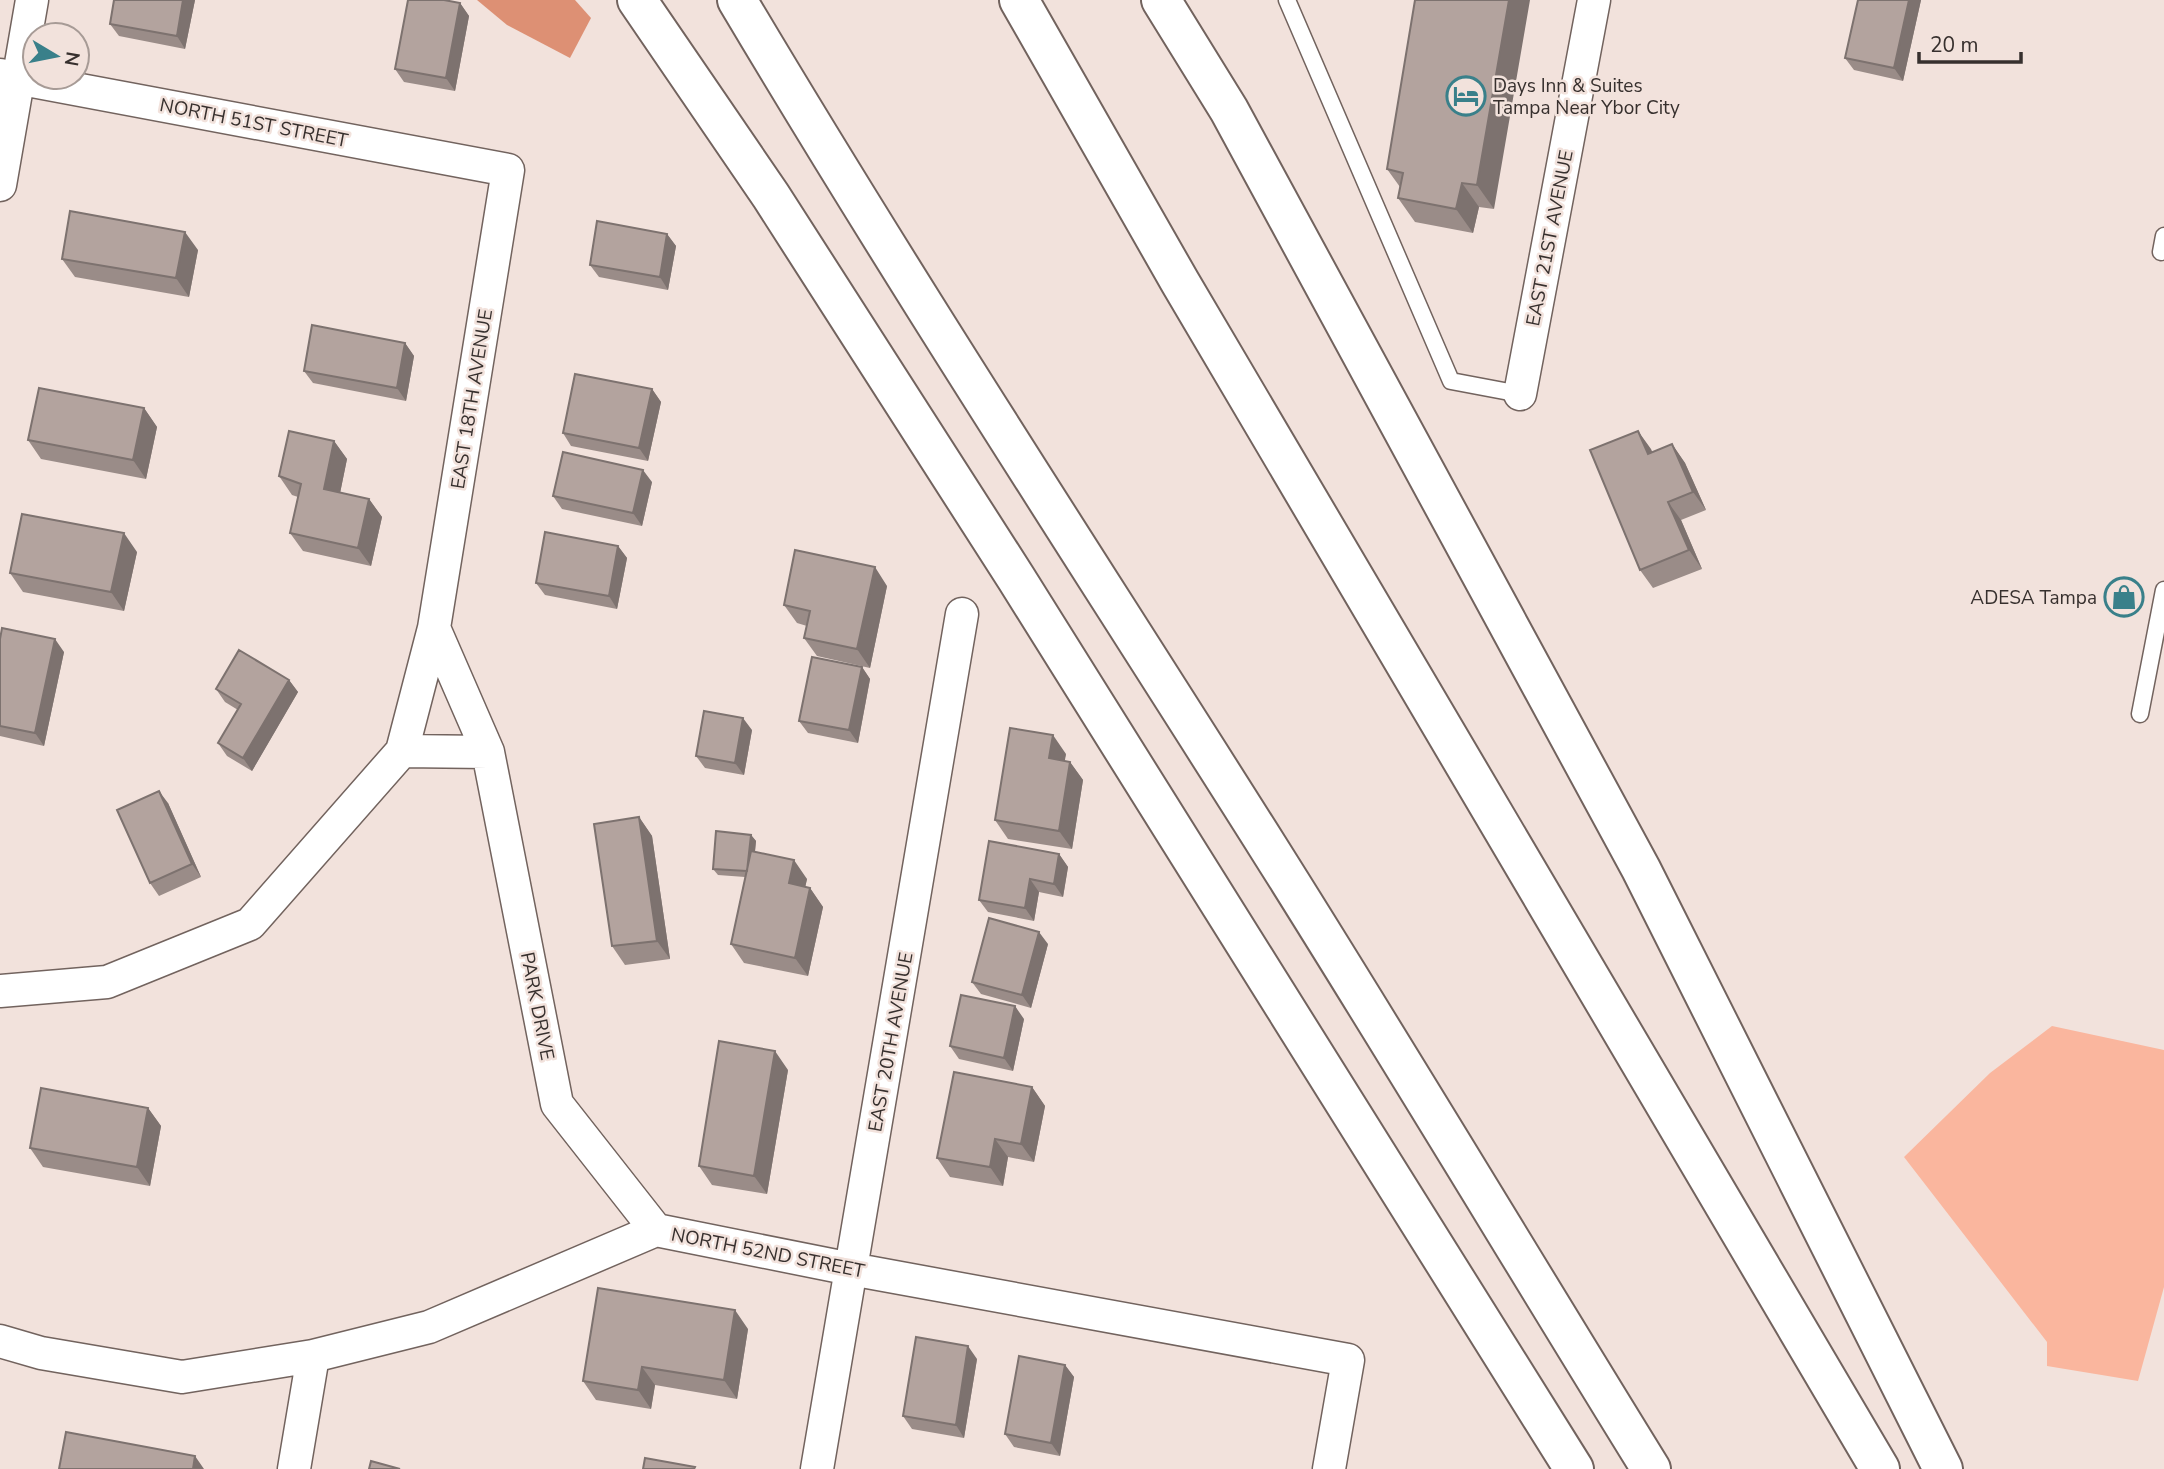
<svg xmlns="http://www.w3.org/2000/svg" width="2164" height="1469" font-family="'Nunito Sans',sans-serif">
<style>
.green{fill:#fab69e}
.water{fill:#dd9074}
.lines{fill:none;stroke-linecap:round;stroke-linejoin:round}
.service-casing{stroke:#72635e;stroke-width:19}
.minor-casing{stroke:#72635e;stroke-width:35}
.motorway-casing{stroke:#72635e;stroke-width:42}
.service{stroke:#fff;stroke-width:16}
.minor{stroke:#fff;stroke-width:32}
.motorway{stroke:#fff;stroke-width:38}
.wall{fill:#9a8c88}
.shaded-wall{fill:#7d726f}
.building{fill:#b3a39e;stroke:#7d726f;stroke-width:2}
.labels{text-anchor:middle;stroke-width:5;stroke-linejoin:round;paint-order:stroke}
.poi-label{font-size:19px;fill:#37302e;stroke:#f2e2dc;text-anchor:start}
.street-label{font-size:19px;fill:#37302e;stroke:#f2e2dc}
</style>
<rect width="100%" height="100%" fill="#f2e2dc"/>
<path class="green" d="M 2052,1026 L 2164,1050 L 2164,1287 L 2138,1381 L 2047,1366 L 2047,1342 L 1904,1157 L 1990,1073 Z"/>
<path class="water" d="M 477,0 L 575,0 L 591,18 L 570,58 L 507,25 Z"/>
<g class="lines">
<g class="service-casing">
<path id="service" d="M 1287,0 L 1451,381 L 1520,394
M 2161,252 L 2164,236
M 2140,714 L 2164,590"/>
</g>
<g class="minor-casing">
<path id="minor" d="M 0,75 L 508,170 L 434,628 L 402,751 L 250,924 L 107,982 L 0,991
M 0,185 L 32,0
M 1520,394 L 1594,0
M 434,628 L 488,752 L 557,1104 L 656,1230
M 402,751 L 488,752
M 0,1341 L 41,1353 L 182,1377 L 313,1356 L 429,1327 L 656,1230 L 851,1269 L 1348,1360 L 1329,1469
M 294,1469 L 313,1356
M 817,1469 L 962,614"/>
</g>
<g class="motorway-casing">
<path id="motorway" d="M 637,0 L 771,196 L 1016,578 L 1574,1469
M 737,0 C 907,286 1090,565 1268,847 C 1398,1053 1523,1262 1651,1469
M 1019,0 L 1180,282 L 1880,1469
M 1161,0 L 1229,110 L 1641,869 L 1943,1469"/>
</g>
<use href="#service" class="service"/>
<use href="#minor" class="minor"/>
<use href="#motorway" class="motorway"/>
</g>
<path class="wall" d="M 114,0 L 195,0 L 185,49 L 119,36 L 110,24 Z
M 1415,0 L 1494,209 L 1479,207 L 1473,233 L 1415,222 L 1398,198 L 1400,187 L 1387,169 Z
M 1858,0 L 1921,0 L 1903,81 L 1854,70 L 1845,58 Z
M 460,3 L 469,16 L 455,91 L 404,82 L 395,69 Z
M 667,234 L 676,246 L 668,290 L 599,277 L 590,265 Z
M 198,250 L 189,297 L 75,277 L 62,259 Z
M 405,343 L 414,356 L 406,401 L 313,383 L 304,371 Z
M 652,389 L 661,402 L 648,461 L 571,446 L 563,433 Z
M 144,408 L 157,427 L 146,479 L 41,459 L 28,440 Z
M 1638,431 L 1652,452 L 1672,444 L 1685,463 L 1706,510 L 1681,520 L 1702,569 L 1653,588 L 1640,570 Z
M 334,441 L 347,459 L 340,493 L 369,499 L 382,517 L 371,566 L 303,551 L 290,533 L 298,497 L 292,495 L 279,476 Z
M 652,482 L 642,526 L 562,509 L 553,496 Z
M 618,546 L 627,558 L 617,609 L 545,595 L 536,583 Z
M 137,552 L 124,611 L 23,592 L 10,573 Z
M 887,586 L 870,668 L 817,656 L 804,638 L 807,626 L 797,623 L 784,605 Z
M 0,639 L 64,652 L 44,746 L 0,736 Z
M 862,667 L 870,679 L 858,743 L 808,733 L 799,721 Z
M 289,680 L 298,692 L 252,771 L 227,756 L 218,743 L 238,710 L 225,702 L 216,689 Z
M 752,730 L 744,775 L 705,768 L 696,756 Z
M 1066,754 L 1064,761 L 1070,762 L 1083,780 L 1072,849 L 1008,839 L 995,820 Z
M 168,803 L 201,877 L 159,896 L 150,883 Z
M 639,817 L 652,836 L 670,959 L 625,965 L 612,946 Z
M 751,835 L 756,841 L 755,852 L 807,879 L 805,887 L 810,888 L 823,907 L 808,976 L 744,963 L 731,944 L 745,877 L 718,875 L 713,869 Z
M 1059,854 L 1068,867 L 1063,897 L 1039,892 L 1034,921 L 988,912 L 979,900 Z
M 1048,944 L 1031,1008 L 981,994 L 972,982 Z
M 1024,1019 L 1013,1071 L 959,1059 L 950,1046 Z
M 788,1070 L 767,1194 L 712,1185 L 699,1166 Z
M 1032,1087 L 1045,1106 L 1034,1162 L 1008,1157 L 1003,1186 L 950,1177 L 937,1158 Z
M 148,1108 L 161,1126 L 150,1186 L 43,1167 L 30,1148 Z
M 748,1329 L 737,1399 L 655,1385 L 651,1409 L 596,1400 L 583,1381 Z
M 977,1359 L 964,1438 L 912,1429 L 903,1416 Z
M 1065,1365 L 1074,1377 L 1060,1456 L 1014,1447 L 1005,1434 Z"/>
<path class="shaded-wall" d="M 183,0 L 195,0 L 185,49 L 177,36 Z
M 1509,0 L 1530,0 L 1494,209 L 1477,185 Z
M 1909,0 L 1921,0 L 1903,81 L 1894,68 Z
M 460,3 L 469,16 L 455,91 L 446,78 Z
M 1462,183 L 1479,207 L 1473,233 L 1456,209 Z
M 185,232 L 198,250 L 189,297 L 176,278 Z
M 667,234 L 676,246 L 668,290 L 660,277 Z
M 405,343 L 414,356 L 406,401 L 397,388 Z
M 652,389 L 661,402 L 648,461 L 639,448 Z
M 144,408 L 157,427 L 146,479 L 133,460 Z
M 1638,431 L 1651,449 L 1661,472 L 1648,454 Z
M 334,441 L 347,459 L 337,508 L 324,489 Z
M 1672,444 L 1685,463 L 1706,510 L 1693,492 Z
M 643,470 L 652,482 L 642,526 L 633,513 Z
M 369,499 L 382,517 L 371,566 L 358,548 Z
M 1668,502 L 1681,520 L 1702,569 L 1689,550 Z
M 124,533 L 137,552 L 124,611 L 111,592 Z
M 618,546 L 627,558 L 617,609 L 609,596 Z
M 875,567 L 887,586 L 870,668 L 857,649 Z
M 55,639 L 64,652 L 44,746 L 35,733 Z
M 862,667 L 870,679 L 858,743 L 849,730 Z
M 289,680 L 298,692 L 252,771 L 243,758 Z
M 743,718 L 752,730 L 744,775 L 735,763 Z
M 1053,735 L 1066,754 L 1062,777 L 1049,758 Z
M 1070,762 L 1083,780 L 1072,849 L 1059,831 Z
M 159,791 L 168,803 L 201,877 L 192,864 Z
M 639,817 L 652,836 L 670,959 L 657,941 Z
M 751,835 L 756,841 L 752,878 L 748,872 Z
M 1059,854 L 1068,867 L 1063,897 L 1054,884 Z
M 794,860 L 807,879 L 802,902 L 789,883 Z
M 1030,879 L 1039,892 L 1034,921 L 1025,908 Z
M 810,888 L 823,907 L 808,976 L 795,958 Z
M 1039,932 L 1048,944 L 1031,1008 L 1022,995 Z
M 1015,1006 L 1024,1019 L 1013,1071 L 1004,1058 Z
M 775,1051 L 788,1070 L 767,1194 L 754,1176 Z
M 1032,1087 L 1045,1106 L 1034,1162 L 1021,1144 Z
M 148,1108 L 161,1126 L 150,1186 L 137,1167 Z
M 995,1139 L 1008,1157 L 1003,1186 L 990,1167 Z
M 735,1310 L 748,1329 L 737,1399 L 724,1380 Z
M 968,1346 L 977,1359 L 964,1438 L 956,1425 Z
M 1065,1365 L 1074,1377 L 1060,1456 L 1051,1443 Z
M 642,1367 L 655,1385 L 651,1409 L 638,1390 Z
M 195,1456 L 204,1469 L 193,1469 Z"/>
<path class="building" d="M 114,0 L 183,0 L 177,36 L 110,24 Z
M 408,0 L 444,0 L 460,3 L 446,78 L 395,69 Z
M 1415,0 L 1509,0 L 1477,185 L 1462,183 L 1456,209 L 1398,198 L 1403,173 L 1387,169 Z
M 1858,0 L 1909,0 L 1894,68 L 1845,58 Z
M 70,211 L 185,232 L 176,278 L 62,259 Z
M 597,221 L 667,234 L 660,277 L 590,265 Z
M 312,325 L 405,343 L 397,388 L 304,371 Z
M 575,374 L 652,389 L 639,448 L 563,433 Z
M 39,388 L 144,408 L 133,460 L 28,440 Z
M 289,431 L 334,441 L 324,489 L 369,499 L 358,548 L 290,533 L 301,484 L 279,476 Z
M 1638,431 L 1648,454 L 1672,444 L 1693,492 L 1668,502 L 1689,550 L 1640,570 L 1590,450 Z
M 563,452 L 643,470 L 633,513 L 553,496 Z
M 22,514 L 124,533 L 111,592 L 10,573 Z
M 545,532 L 618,546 L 609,596 L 536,583 Z
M 795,550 L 875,567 L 857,649 L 804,638 L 810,611 L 784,605 Z
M 2,628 L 55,639 L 35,733 L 0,726 L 0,639 Z
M 239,650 L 289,680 L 243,758 L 218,743 L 241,704 L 216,689 Z
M 812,657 L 862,667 L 849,730 L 799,721 Z
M 704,711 L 743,718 L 735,763 L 696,756 Z
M 1010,728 L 1053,735 L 1049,758 L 1070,762 L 1059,831 L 995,820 Z
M 159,791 L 192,864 L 150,883 L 117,810 Z
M 639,817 L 657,941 L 612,946 L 594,824 Z
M 716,831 L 751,835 L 747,871 L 713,869 Z
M 989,841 L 1059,854 L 1054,884 L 1030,879 L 1025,908 L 979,900 Z
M 751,851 L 794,860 L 789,883 L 810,888 L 795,958 L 731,944 Z
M 989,918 L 1039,932 L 1022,995 L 972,982 Z
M 961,995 L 1015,1006 L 1004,1058 L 950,1046 Z
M 719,1041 L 775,1051 L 754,1176 L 699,1166 Z
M 954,1072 L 1032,1087 L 1021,1144 L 995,1139 L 990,1167 L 937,1158 Z
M 41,1088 L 148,1108 L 137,1167 L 30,1148 Z
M 598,1288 L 735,1310 L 724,1380 L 642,1367 L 638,1390 L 583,1381 Z
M 916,1337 L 968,1346 L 956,1425 L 903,1416 Z
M 1019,1356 L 1065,1365 L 1051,1443 L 1005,1434 Z
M 66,1432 L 195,1456 L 193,1469 L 59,1469 Z
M 645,1458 L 695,1467 L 694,1469 L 643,1469 Z
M 371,1461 L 400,1469 L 369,1469 Z"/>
<defs>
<g id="hotel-ring" transform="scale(2.0125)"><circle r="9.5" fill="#f2e2dc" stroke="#39808a" stroke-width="1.5"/><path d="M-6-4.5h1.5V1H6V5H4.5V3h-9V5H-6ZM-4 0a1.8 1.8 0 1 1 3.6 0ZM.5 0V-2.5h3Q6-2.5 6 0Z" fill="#39808a"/></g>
<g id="shop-ring" transform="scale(2.0125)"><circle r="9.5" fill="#f2e2dc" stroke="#39808a" stroke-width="1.5"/><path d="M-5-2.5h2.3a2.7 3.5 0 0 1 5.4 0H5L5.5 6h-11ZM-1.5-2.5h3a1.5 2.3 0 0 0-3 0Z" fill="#39808a"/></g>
</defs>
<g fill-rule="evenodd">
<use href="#hotel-ring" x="1466" y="96"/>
<use href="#shop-ring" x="2124" y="597"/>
</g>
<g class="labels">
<g class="poi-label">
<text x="1493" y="92">Days Inn &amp; Suites<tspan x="1493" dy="22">Tampa Near Ybor City</tspan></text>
<text x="2097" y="604" text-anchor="end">ADESA Tampa</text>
</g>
<g class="street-label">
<text transform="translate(254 122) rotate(11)" y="7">NORTH 51ST STREET</text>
<text transform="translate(1549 238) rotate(-79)" y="7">EAST 21ST AVENUE</text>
<text transform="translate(471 399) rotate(-81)" y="7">EAST 18TH AVENUE</text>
<text transform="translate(538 1006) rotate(79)" y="7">PARK DRIVE</text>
<text transform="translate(890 1042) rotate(-80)" y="7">EAST 20TH AVENUE</text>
<text transform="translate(768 1252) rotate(11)" y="7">NORTH 52ND STREET</text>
</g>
</g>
<g transform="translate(56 56) rotate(100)"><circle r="33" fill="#f2e2dc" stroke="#a79b96" stroke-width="2"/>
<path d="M0-5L12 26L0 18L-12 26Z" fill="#39808a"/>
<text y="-10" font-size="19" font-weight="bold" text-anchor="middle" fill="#37302e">N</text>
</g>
<path d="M1919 52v10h102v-10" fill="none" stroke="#37302e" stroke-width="3.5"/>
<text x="1930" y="52" font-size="21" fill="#37302e" stroke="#f2e2dc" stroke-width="5" paint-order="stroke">20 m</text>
</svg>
